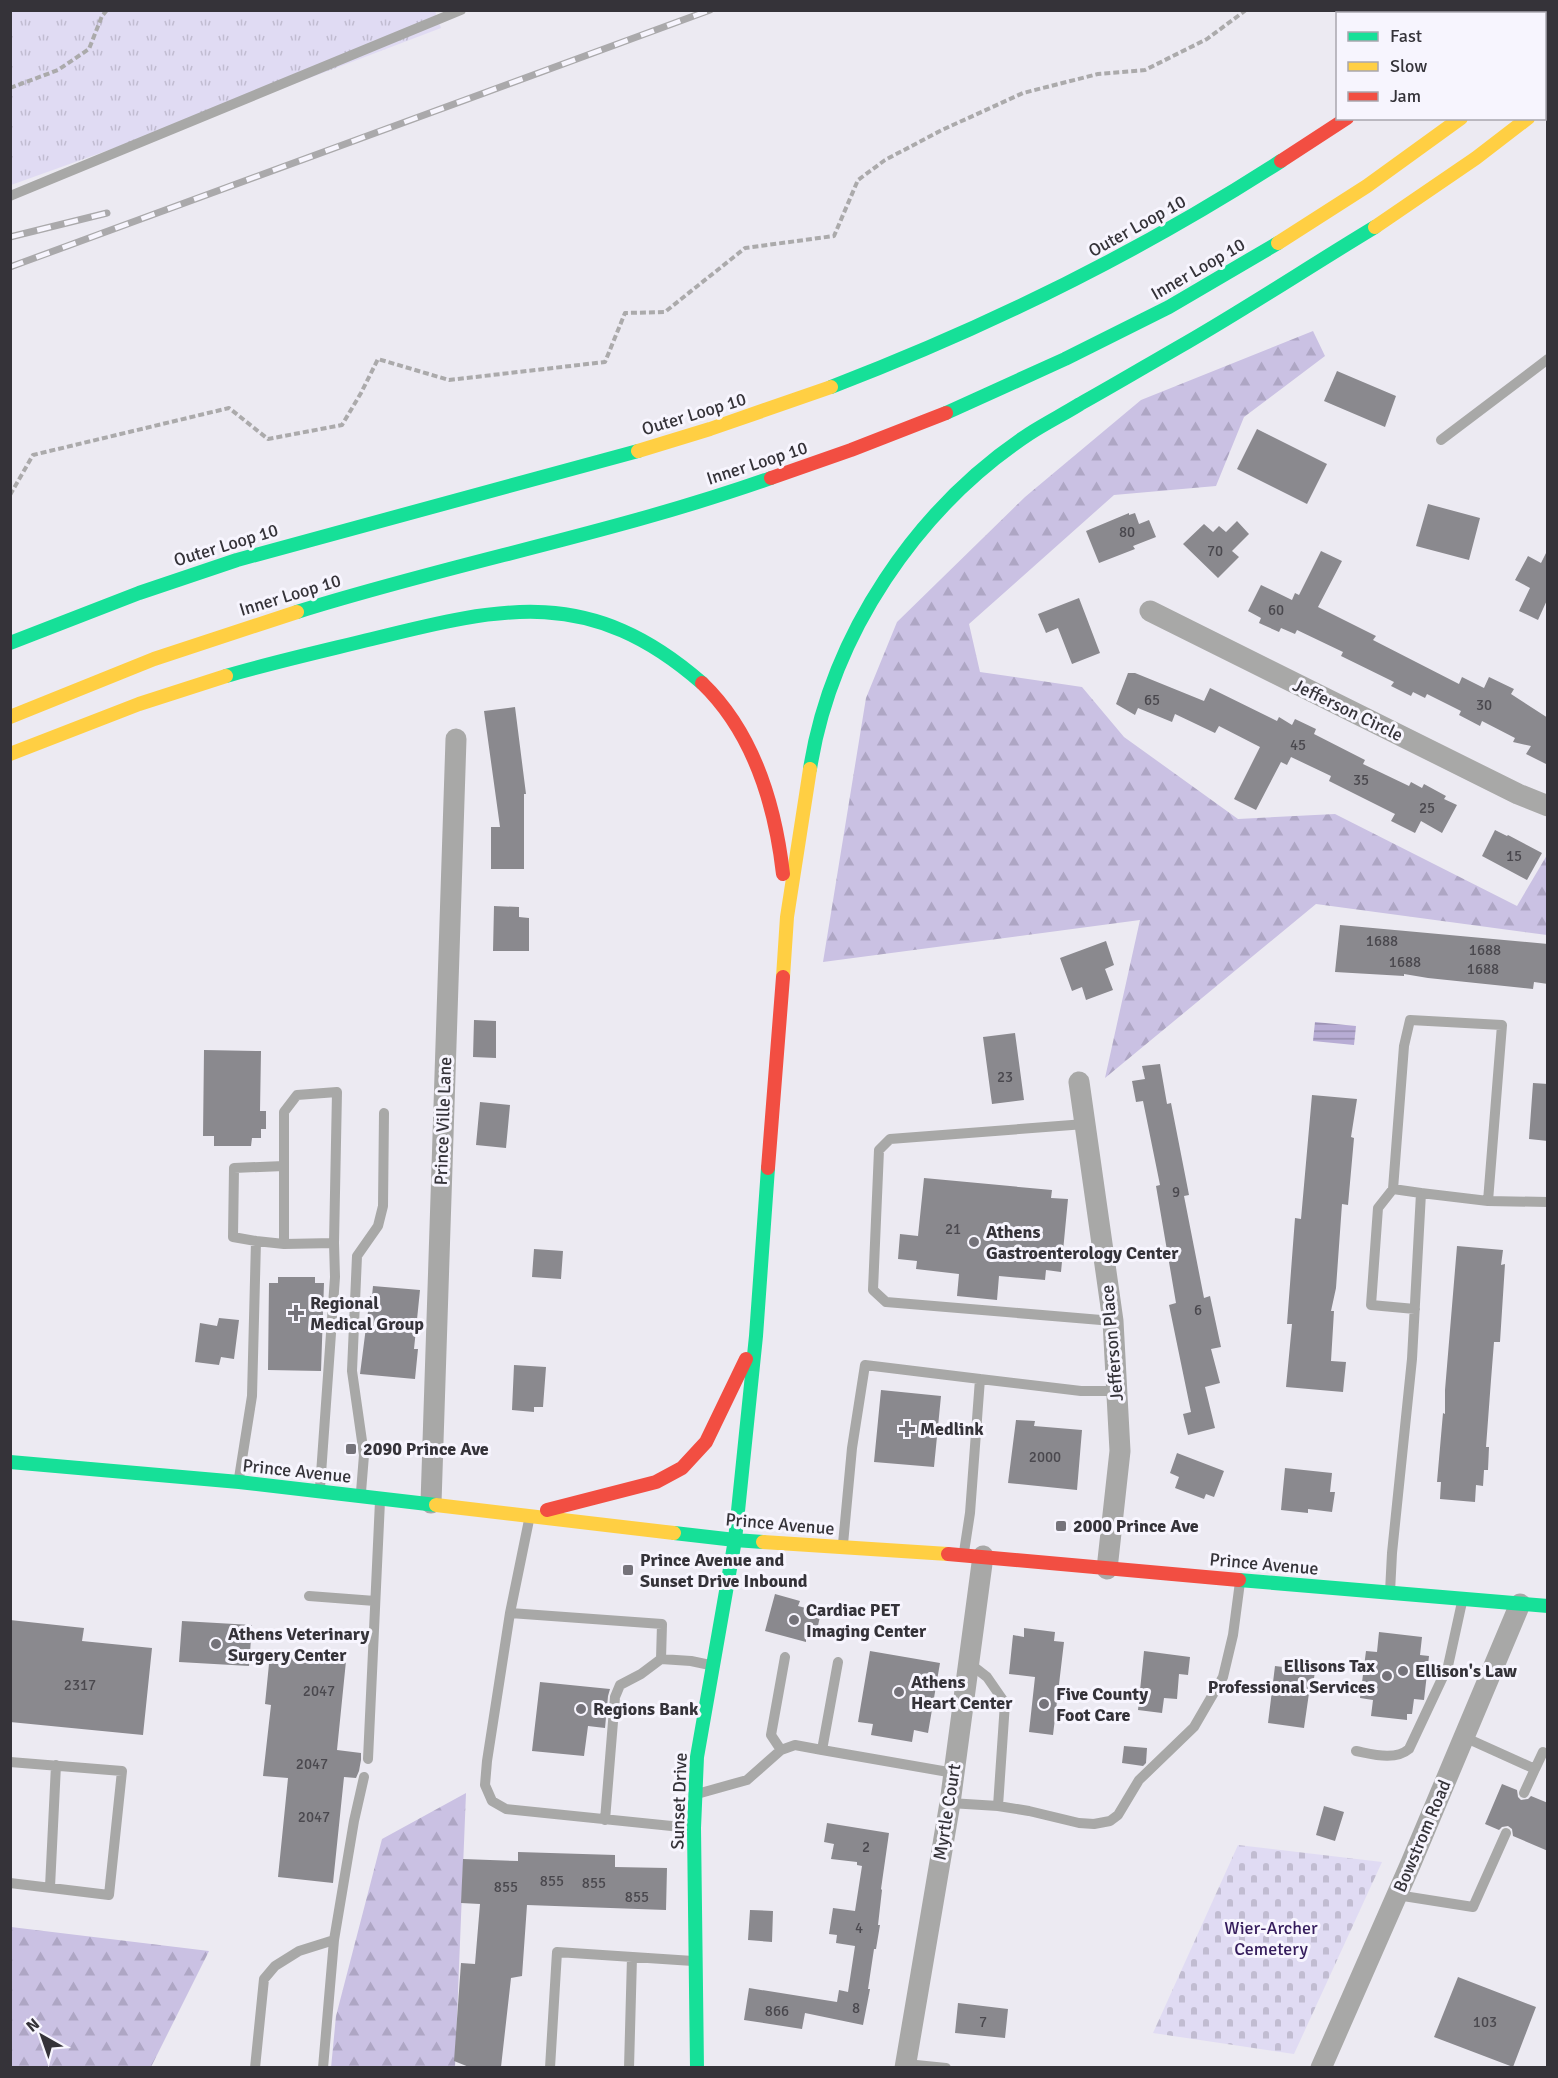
<svg xmlns="http://www.w3.org/2000/svg" width="1558" height="2078" font-family="Signika,sans-serif">
<style>
.grass{fill:url(#grass-tufts)}
.forest{fill:url(#forest-firs)}
.cemetery{fill:url(#cemetery-stones)}
.water{fill:url(#water-rules)}
.building{fill:#8a898e}
.lines{fill:none;stroke-linecap:round;stroke-linejoin:round}
.path{stroke:#abaaab;stroke-width:4;stroke-dasharray:6 3;stroke-linecap:butt}
.lane{stroke:#a8a8a7;stroke-width:10}
.street{stroke:#a8a8a7;stroke-width:21}
.fast{stroke:#16e098;stroke-width:14}
.slow{stroke:#ffcf43;stroke-width:14}
.jam{stroke:#f24e42;stroke-width:14}
.rail-casing{stroke:#aaa9ab;stroke-width:7}
.rail{stroke:#f7f5fe;stroke-width:4.5;stroke-dasharray:14;stroke-linecap:butt}
.poi-dot{fill:#75737a;stroke:#f7f5fe;stroke-width:2}
.labels{text-anchor:middle;stroke-width:6;stroke-linejoin:round;paint-order:stroke}
.number-label{font-size:15px;fill:#4a484e}
.street-label{font-size:18px;fill:#353339;stroke:#f7f5fe}
.poi-label{font-size:18px;font-weight:bold;fill:#353339;stroke:#f7f5fe;text-anchor:start}
.park-label{font-size:18px;fill:#351c5c;stroke:#f7f5fe}
</style>
<defs>
<pattern id="grass-tufts" width="24" height="20" patternUnits="userSpaceOnUse" patternTransform="scale(1.5)"><rect width="24" height="20" fill="#e0dbf3"/><path d="M3 7l-1-3M5 7V3M7 7l1-3M15 17l-1-3M17 17v-4M19 17l1-3" fill="none" stroke="#c1bcd1"/></pattern>
<pattern id="forest-firs" width="22" height="20" patternUnits="userSpaceOnUse" patternTransform="scale(1.5)"><rect width="22" height="20" fill="#cac1e3"/><path d="M5 1l3.5 6h-7zM16 11l3.5 6h-7z" fill="#aea6c4"/></pattern>
<pattern id="cemetery-stones" width="16" height="16" patternUnits="userSpaceOnUse" patternTransform="scale(1.5)"><rect width="16" height="16" fill="#e0dbf3"/><path d="M2 7V4a2 2 0 0 1 4 0v3zM10 15v-3a2 2 0 0 1 4 0v3z" fill="#c1bcd1"/></pattern>
<pattern id="water-rules" width="6" height="5" patternUnits="userSpaceOnUse" patternTransform="scale(1.5)"><rect width="6" height="5" fill="#b7acd4"/><path d="M0 2.5h6" fill="none" stroke="#968dad"/></pattern>
</defs>
<rect width="100%" height="100%" fill="#eceaf2"/>
<path class="grass" d="M 11,11 L 435,11 L 441,28 L 307,79 L 11,185 Z"/>
<path class="forest" d="M 1313,331 L 1325,356 L 1244,417 L 1216,486 L 1114,495 L 969,624 L 980,672 L 1082,687 L 1124,737 L 1238,819 L 1335,814 L 1517,906 L 1547,855 L 1547,935 L 1316,904 L 1105,1078 L 1140,920 L 823,962 L 866,698 L 897,622 L 1025,497 L 1141,400 Z
M 466,1793 L 455,2067 L 331,2068 L 336,2016 L 382,1839 Z
M 11,1927 L 209,1951 L 151,2067 L 11,2067 Z"/>
<path class="cemetery" d="M 1238,1845 L 1382,1862 L 1294,2054 L 1153,2033 Z"/>
<path class="water" d="M 1315,1022 L 1356,1026 L 1354,1045 L 1313,1041 Z"/>
<path class="building" d="M 1337,371 L 1396,396 L 1385,427 L 1324,401 Z
M 1257,429 L 1327,464 L 1307,504 L 1237,469 Z
M 1428,504 L 1480,518 L 1469,560 L 1416,546 Z
M 1129,513 L 1129,515 L 1135,513 L 1139,524 L 1149,520 L 1156,537 L 1133,546 L 1135,549 L 1099,563 L 1086,531 Z
M 1237,521 L 1249,534 L 1232,551 L 1239,557 L 1218,578 L 1183,544 L 1204,524 L 1213,532 L 1219,526 L 1226,532 Z
M 1548,549 L 1548,598 L 1538,620 L 1519,611 L 1530,588 L 1515,580 L 1528,556 L 1541,563 Z
M 1321,551 L 1342,561 L 1318,607 L 1376,636 L 1373,640 L 1459,684 L 1462,677 L 1484,688 L 1489,677 L 1514,689 L 1511,694 L 1548,718 L 1548,765 L 1526,754 L 1531,746 L 1513,742 L 1515,738 L 1482,721 L 1480,726 L 1459,715 L 1461,711 L 1427,694 L 1425,698 L 1413,692 L 1411,696 L 1391,686 L 1394,682 L 1341,656 L 1343,652 L 1297,630 L 1295,634 L 1281,628 L 1279,632 L 1259,623 L 1261,618 L 1248,611 L 1261,585 L 1292,600 L 1295,593 L 1299,595 Z
M 1079,598 L 1100,653 L 1072,664 L 1058,628 L 1046,633 L 1038,614 Z
M 1128,673 L 1135,673 L 1204,701 L 1210,688 L 1277,721 L 1279,717 L 1292,725 L 1295,719 L 1316,729 L 1314,734 L 1365,760 L 1363,764 L 1409,786 L 1411,782 L 1422,788 L 1424,784 L 1446,796 L 1444,799 L 1457,805 L 1442,833 L 1421,821 L 1415,833 L 1391,821 L 1395,814 L 1329,781 L 1331,776 L 1291,757 L 1287,765 L 1281,762 L 1256,810 L 1234,799 L 1260,747 L 1219,726 L 1215,733 L 1175,714 L 1172,722 L 1138,708 L 1135,715 L 1116,704 Z
M 515,707 L 526,794 L 524,794 L 524,869 L 491,869 L 491,827 L 500,827 L 484,711 Z
M 1495,830 L 1507,836 L 1508,835 L 1542,853 L 1527,880 L 1482,856 Z
M 494,906 L 519,907 L 519,917 L 529,918 L 529,951 L 493,951 Z
M 1340,925 L 1548,944 L 1548,984 L 1534,982 L 1533,989 L 1428,978 L 1404,974 L 1404,976 L 1335,972 Z
M 1106,941 L 1114,965 L 1105,969 L 1113,990 L 1086,1000 L 1082,987 L 1072,991 L 1060,958 Z
M 474,1020 L 496,1021 L 496,1058 L 473,1057 Z
M 1015,1033 L 1024,1100 L 992,1104 L 983,1037 Z
M 204,1050 L 261,1051 L 260,1111 L 266,1111 L 266,1129 L 261,1129 L 261,1138 L 252,1138 L 251,1146 L 214,1146 L 214,1136 L 203,1136 Z
M 1160,1064 L 1167,1104 L 1171,1103 L 1189,1195 L 1184,1196 L 1204,1298 L 1210,1296 L 1221,1347 L 1211,1349 L 1220,1383 L 1205,1387 L 1215,1428 L 1188,1435 L 1183,1414 L 1191,1412 L 1169,1305 L 1176,1303 L 1156,1186 L 1160,1185 L 1143,1101 L 1136,1102 L 1132,1081 L 1145,1079 L 1142,1066 Z
M 1533,1083 L 1548,1084 L 1548,1141 L 1529,1139 Z
M 1312,1095 L 1357,1099 L 1351,1137 L 1354,1138 L 1348,1205 L 1342,1204 L 1336,1288 L 1331,1311 L 1334,1311 L 1331,1361 L 1346,1362 L 1343,1392 L 1286,1387 L 1292,1324 L 1287,1324 L 1295,1218 L 1301,1219 Z
M 480,1102 L 510,1105 L 506,1148 L 476,1145 Z
M 924,1178 L 1052,1190 L 1051,1198 L 1068,1199 L 1061,1272 L 1046,1270 L 1045,1280 L 999,1276 L 997,1300 L 957,1296 L 959,1274 L 916,1269 L 917,1261 L 898,1259 L 900,1234 L 918,1236 Z
M 1457,1246 L 1503,1250 L 1501,1265 L 1505,1264 L 1500,1342 L 1494,1342 L 1491,1380 L 1486,1447 L 1489,1447 L 1488,1470 L 1484,1470 L 1483,1486 L 1476,1485 L 1475,1502 L 1440,1499 L 1441,1482 L 1437,1482 L 1443,1413 L 1445,1414 L 1445,1390 Z
M 534,1249 L 563,1251 L 561,1279 L 532,1277 Z
M 278,1277 L 315,1277 L 315,1283 L 324,1283 L 321,1371 L 268,1370 L 269,1283 L 278,1283 Z
M 373,1286 L 420,1290 L 414,1349 L 418,1349 L 415,1379 L 360,1374 L 370,1296 L 372,1296 Z
M 219,1318 L 239,1320 L 234,1359 L 221,1357 L 219,1365 L 195,1362 L 200,1323 L 217,1326 Z
M 514,1365 L 546,1367 L 543,1407 L 534,1407 L 534,1412 L 512,1410 Z
M 881,1390 L 941,1396 L 934,1467 L 874,1462 Z
M 1016,1420 L 1035,1421 L 1034,1426 L 1082,1430 L 1077,1490 L 1008,1483 Z
M 1177,1453 L 1224,1471 L 1214,1497 L 1206,1494 L 1204,1499 L 1175,1488 L 1179,1477 L 1170,1473 Z
M 1285,1468 L 1332,1473 L 1330,1492 L 1335,1492 L 1332,1512 L 1308,1509 L 1308,1513 L 1281,1510 Z
M 775,1594 L 800,1601 L 798,1606 L 821,1612 L 817,1630 L 806,1627 L 806,1642 L 765,1631 Z
M 10,1620 L 84,1628 L 82,1641 L 152,1648 L 143,1735 L 10,1722 Z
M 182,1621 L 252,1625 L 249,1666 L 179,1662 Z
M 1024,1628 L 1055,1632 L 1054,1641 L 1064,1642 L 1053,1735 L 1029,1732 L 1035,1677 L 1009,1674 L 1013,1635 L 1024,1637 Z
M 1379,1632 L 1422,1637 L 1420,1655 L 1429,1656 L 1424,1700 L 1414,1699 L 1412,1714 L 1407,1714 L 1407,1720 L 1371,1716 L 1373,1700 L 1360,1698 L 1366,1651 L 1377,1652 Z
M 870,1651 L 940,1663 L 928,1733 L 914,1730 L 912,1742 L 871,1735 L 873,1724 L 858,1722 Z
M 1144,1651 L 1190,1657 L 1188,1675 L 1179,1674 L 1177,1699 L 1164,1698 L 1162,1713 L 1138,1710 Z
M 270,1654 L 346,1661 L 337,1750 L 361,1753 L 361,1760 L 359,1771 L 356,1778 L 344,1777 L 333,1883 L 278,1877 L 288,1778 L 263,1776 L 271,1705 L 265,1704 Z
M 1275,1666 L 1315,1671 L 1312,1693 L 1309,1693 L 1304,1728 L 1268,1723 Z
M 540,1682 L 610,1689 L 608,1696 L 605,1728 L 588,1726 L 584,1756 L 532,1751 Z
M 1124,1746 L 1147,1748 L 1146,1763 L 1143,1766 L 1122,1763 Z
M 1502,1784 L 1517,1790 L 1518,1797 L 1521,1800 L 1528,1799 L 1531,1796 L 1548,1803 L 1548,1851 L 1513,1836 L 1512,1829 L 1508,1826 L 1502,1827 L 1499,1830 L 1485,1824 Z
M 1324,1806 L 1344,1812 L 1335,1841 L 1316,1835 Z
M 827,1823 L 889,1833 L 881,1889 L 882,1890 L 878,1925 L 880,1925 L 876,1949 L 874,1949 L 868,1989 L 870,1989 L 863,2025 L 805,2013 L 802,2029 L 744,2020 L 749,1988 L 837,2002 L 839,1990 L 848,1992 L 855,1946 L 836,1943 L 837,1935 L 829,1934 L 833,1908 L 855,1911 L 862,1866 L 857,1865 L 857,1862 L 831,1859 L 834,1844 L 824,1842 Z
M 518,1852 L 615,1855 L 615,1867 L 667,1868 L 666,1910 L 527,1905 L 522,1976 L 511,1978 L 501,2067 L 469,2067 L 454,2061 L 461,1963 L 475,1964 L 480,1904 L 461,1903 L 463,1859 L 518,1861 Z
M 750,1910 L 773,1911 L 772,1942 L 748,1940 Z
M 1458,1977 L 1536,2007 L 1513,2067 L 1434,2037 Z
M 958,2003 L 1008,2009 L 1005,2038 L 955,2033 Z"/>
<g class="lines">
<path class="path" d="M 10,88 L 58,70 L 89,49 L 102,16 L 107,10
M 10,495 L 33,455 L 229,408 L 268,439 L 342,425 L 361,393 L 378,359 L 449,380 L 605,362 L 625,313 L 665,312 L 745,248 L 834,236 L 858,180 L 885,160 L 942,130 L 1023,93 L 1098,74 L 1145,70 L 1207,39 L 1246,10"/>
<path class="lane" d="M 10,196 L 461,10
M 1441,440 L 1548,359
M 1085,1124 L 890,1139 L 879,1150 L 873,1290 L 886,1302 L 1113,1321
M 1393,1189 L 1378,1208 L 1371,1305 L 1415,1309
M 1488,1201 L 1548,1202
M 256,1241 L 233,1237 L 234,1168 L 284,1166
M 284,1244 L 284,1112 L 297,1095 L 337,1092 L 334,1243
M 239,1478 L 252,1396 L 256,1241 L 284,1244 L 334,1243 L 335,1277 L 320,1488
M 361,1492 L 364,1455 L 352,1371 L 357,1256 L 378,1226 L 383,1206 L 384,1113
M 529,1520 L 510,1613 L 487,1761 L 485,1785 L 492,1801 L 506,1809 L 691,1828
M 843,1544 L 852,1448 L 865,1365 L 980,1379
M 964,1552 L 970,1513 L 980,1379 L 1081,1391 L 1117,1391
M 1390,1592 L 1392,1553 L 1412,1359 L 1421,1193 L 1393,1189 L 1404,1046 L 1410,1020 L 1502,1025 L 1488,1201 L 1421,1193
M 309,1596 L 375,1601
M 510,1613 L 662,1624 L 661,1659 L 691,1661 L 710,1665
M 785,1657 L 771,1735 L 781,1750 L 795,1745 L 822,1750
M 838,1662 L 822,1750 L 954,1773
M 969,1663 L 987,1677 L 1005,1703 L 998,1806
M 1464,1737 L 1535,1769 L 1524,1793
M 1356,1751 C 1372,1754 1395,1761 1409,1749 L 1448,1666 L 1462,1602
M 368,1759 L 380,1501
M 10,1762 L 122,1771 L 109,1895 L 10,1883
M 1535,1769 L 1543,1752
M 697,1794 L 747,1780 L 781,1750
M 950,1803 L 998,1806 L 1029,1811 L 1079,1823 L 1094,1824 L 1110,1821 L 1118,1815 L 1139,1780 L 1194,1727 L 1223,1677 L 1233,1635 L 1240,1582
M 605,1820 L 615,1697 L 620,1685 L 641,1674 L 661,1659
M 50,1887 L 56,1765
M 1397,1895 L 1473,1907 L 1506,1833
M 906,2064 L 946,2068
M 255,2068 L 264,1979 L 275,1966 L 299,1951 L 334,1940
M 323,2068 L 334,1940 L 354,1821 L 364,1777
M 550,2068 L 557,1952 L 693,1961
M 629,2068 L 632,1957"/>
<path class="street" d="M 1150,611 L 1518,794 L 1548,806
M 1079,1082 L 1113,1321 L 1120,1451 L 1107,1569
M 431,1503 L 456,739
M 905,2068 L 950,1803 L 983,1556
M 1321,2068 L 1411,1863 L 1520,1604"/>
<path class="fast" d="M 831,387 C 988,327 1140,252 1281,161
M 946,413 L 1065,359 L 1169,307 L 1278,243
M 297,612 C 453,563 615,533 771,478
M 10,643 L 139,593 L 237,560 L 638,451
M 226,676 C 274,662 323,651 372,639 C 504,606 591,586 702,683
M 810,769 C 831,635 917,508 1029,434 C 1046,423 1064,414 1080,404 C 1116,384 1151,363 1186,343 C 1250,306 1312,265 1375,227
M 10,1462 L 239,1482 L 436,1505
M 674,1533 L 735,1540 L 756,1336 L 768,1168
M 1239,1580 L 1548,1606
M 697,2068 L 694,1828 L 697,1757 L 735,1540 L 763,1542"/>
<path class="slow" d="M 1375,227 L 1476,158 L 1528,118
M 1278,243 L 1367,186 L 1461,118
M 638,451 L 710,429 L 831,387
M 10,717 L 154,659 L 297,612
M 10,754 L 139,704 L 226,676
M 783,977 L 787,917 L 810,769
M 436,1505 L 674,1533
M 763,1542 L 948,1554"/>
<path class="jam" d="M 1488,14 L 1492,10
M 1544,53 L 1548,51
M 1281,161 L 1347,118
M 771,478 L 851,450 L 946,413
M 702,683 C 754,733 775,804 783,874
M 768,1168 L 783,977
M 547,1510 L 656,1482 L 682,1468 L 706,1442 L 746,1359
M 948,1554 L 1239,1580"/>
<g class="rail-casing">
<path id="rail" d="M 10,237 L 107,213
M 10,267 L 710,10"/>
</g>
<use href="#rail" class="rail"/>
</g>
<g class="poi-dot">
<circle cx="974" cy="1242" r="6"/>
<path d="M293 1304h6v6h6v6h-6v6h-6v-6h-6v-6h6z"/>
<path d="M904 1420h6v6h6v6h-6v6h-6v-6h-6v-6h6z"/>
<rect x="345" y="1443" width="12" height="12" rx="3"/>
<rect x="1055" y="1520" width="12" height="12" rx="3"/>
<rect x="622" y="1564" width="12" height="12" rx="3"/>
<circle cx="794" cy="1620" r="6"/>
<circle cx="216" cy="1644" r="6"/>
<circle cx="1403" cy="1671" r="6"/>
<circle cx="1387" cy="1676" r="6"/>
<circle cx="899" cy="1692" r="6"/>
<circle cx="1044" cy="1704" r="6"/>
<circle cx="581" cy="1709" r="6"/>
</g>
<g class="labels">
<g class="number-label">
<text x="1127" y="537">80</text>
<text x="1215" y="556">70</text>
<text x="1276" y="615">60</text>
<text x="1152" y="705">65</text>
<text x="1484" y="710">30</text>
<text x="1298" y="750">45</text>
<text x="1361" y="785">35</text>
<text x="1427" y="813">25</text>
<text x="1514" y="861">15</text>
<text x="1382" y="946">1688</text>
<text x="1485" y="955">1688</text>
<text x="1405" y="967">1688</text>
<text x="1483" y="974">1688</text>
<text x="1005" y="1082">23</text>
<text x="1176" y="1197">9</text>
<text x="953" y="1234">21</text>
<text x="1198" y="1315">6</text>
<text x="1045" y="1462">2000</text>
<text x="80" y="1690">2317</text>
<text x="319" y="1696">2047</text>
<text x="312" y="1769">2047</text>
<text x="314" y="1822">2047</text>
<text x="866" y="1852">2</text>
<text x="552" y="1886">855</text>
<text x="594" y="1888">855</text>
<text x="506" y="1892">855</text>
<text x="637" y="1902">855</text>
<text x="859" y="1933">4</text>
<text x="856" y="2013">8</text>
<text x="777" y="2016">866</text>
<text x="983" y="2027">7</text>
<text x="1485" y="2027">103</text>
</g>
<g class="street-label">
<text transform="translate(1137 226) rotate(-29)" y="6">Outer Loop 10</text>
<text transform="translate(1198 269) rotate(-30)" y="6">Inner Loop 10</text>
<text transform="translate(694 414) rotate(-17)" y="6">Outer Loop 10</text>
<text transform="translate(757 463) rotate(-18)" y="6">Inner Loop 10</text>
<text transform="translate(226 545) rotate(-17)" y="6">Outer Loop 10</text>
<text transform="translate(290 595) rotate(-17)" y="6">Inner Loop 10</text>
<text transform="translate(1348 710) rotate(26)" y="6">Jefferson Circle</text>
<text transform="translate(443 1121) rotate(-88)" y="6">Prince Ville Lane</text>
<text transform="translate(1112 1343) rotate(-95)" y="6">Jefferson Place</text>
<text transform="translate(297 1471) rotate(6)" y="6">Prince Avenue</text>
<text transform="translate(780 1524) rotate(5)" y="6">Prince Avenue</text>
<text transform="translate(1264 1564) rotate(5)" y="6">Prince Avenue</text>
<text transform="translate(679 1801) rotate(-88)" y="6">Sunset Drive</text>
<text transform="translate(947 1812) rotate(-81)" y="6">Myrtle Court</text>
<text transform="translate(1422 1836) rotate(-67)" y="6">Bowstrom Road</text>
</g>
<g class="poi-label">
<text x="986" y="1238">Athens<tspan x="986" dy="21">Gastroenterology Center</tspan></text>
<text x="310" y="1309">Regional<tspan x="310" dy="21">Medical Group</tspan></text>
<text x="920" y="1435">Medlink</text>
<text x="363" y="1455">2090 Prince Ave</text>
<text x="1073" y="1532">2000 Prince Ave</text>
<text x="640" y="1566">Prince Avenue and<tspan x="640" dy="21">Sunset Drive Inbound</tspan></text>
<text x="806" y="1616">Cardiac PET<tspan x="806" dy="21">Imaging Center</tspan></text>
<text x="228" y="1640">Athens Veterinary<tspan x="228" dy="21">Surgery Center</tspan></text>
<text x="1375" y="1672" text-anchor="end">Ellisons Tax<tspan x="1375" dy="21">Professional Services</tspan></text>
<text x="1415" y="1677">Ellison's Law</text>
<text x="911" y="1688">Athens<tspan x="911" dy="21">Heart Center</tspan></text>
<text x="1056" y="1700">Five County<tspan x="1056" dy="21">Foot Care</tspan></text>
<text x="593" y="1715">Regions Bank</text>
</g>
<g class="park-label">
<text x="1271" y="1934">Wier-Archer<tspan x="1271" dy="21">Cemetery</tspan></text>
</g>
</g>
<rect width="1558" height="2078" fill="none" stroke="#353339" stroke-width="24"/>
<rect x="1336" y="12" width="210" height="108" fill="#f7f5fe" stroke="#a9a7af" stroke-width="1.5"/>
<rect x="1348" y="32" width="30" height="9" fill="#16e098" stroke="#a9a7af" stroke-width="1.5"/>
<text x="1390" y="42" font-size="18" fill="#353339">Fast</text>
<rect x="1348" y="62" width="30" height="9" fill="#ffcf43" stroke="#a9a7af" stroke-width="1.5"/>
<text x="1390" y="72" font-size="18" fill="#353339">Slow</text>
<rect x="1348" y="92" width="30" height="9" fill="#f24e42" stroke="#a9a7af" stroke-width="1.5"/>
<text x="1390" y="102" font-size="18" fill="#353339">Jam</text>
<g transform="translate(42 2036) rotate(320)" stroke="#f7f5fe" stroke-width="4.5" paint-order="stroke">
<path d="M0-4.5L10 22L0 15L-10 22Z" fill="#353339"/>
<text y="-9" font-size="16" font-weight="bold" text-anchor="middle" fill="#353339">N</text>
</g>
</svg>
